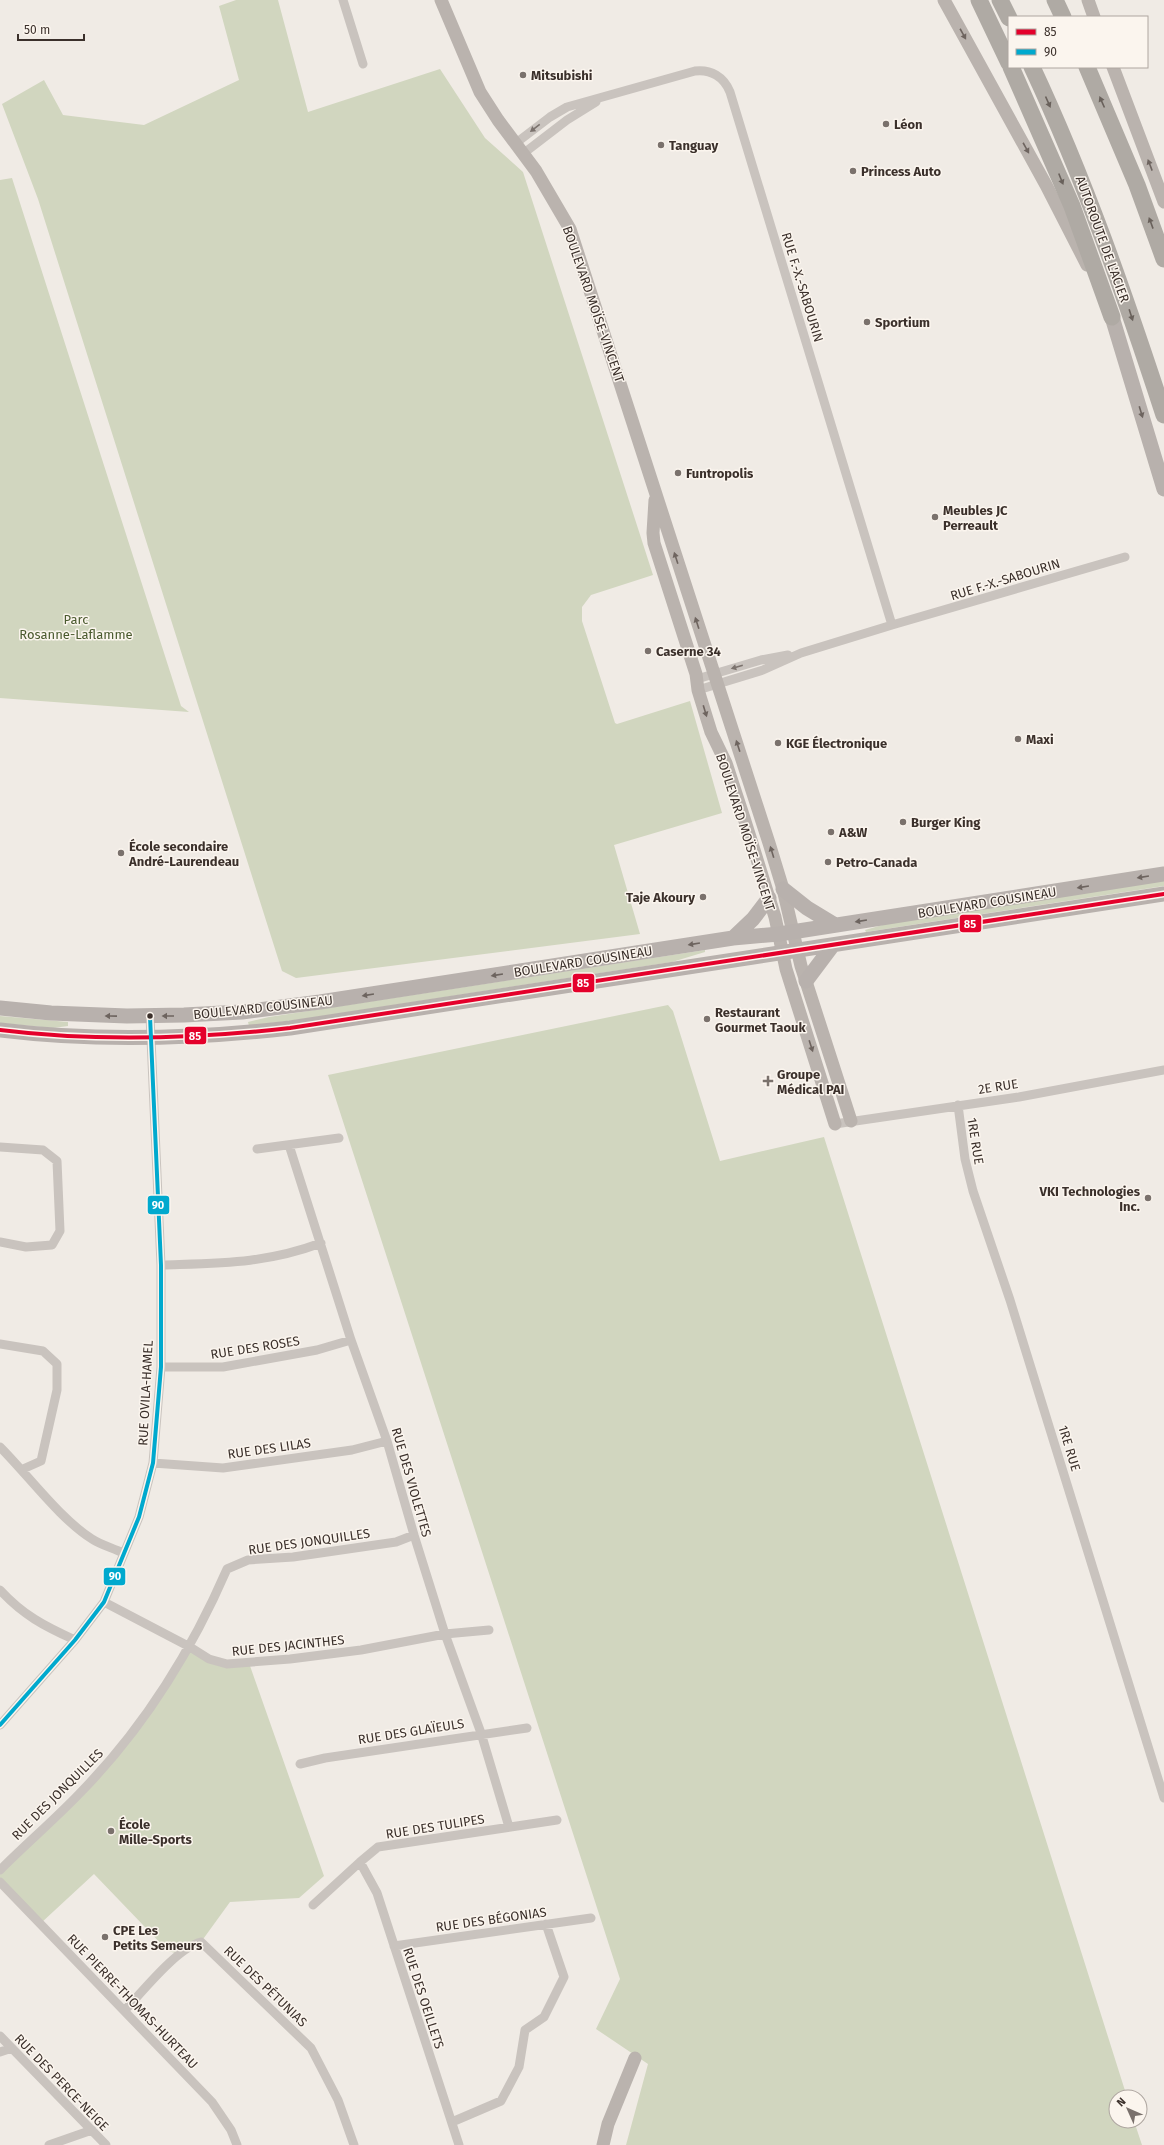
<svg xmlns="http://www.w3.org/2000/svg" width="1164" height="2145" font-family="'Fira Sans',sans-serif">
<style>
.green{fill:#d1d6bf}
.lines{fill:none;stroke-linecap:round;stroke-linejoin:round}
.street{stroke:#c9c3be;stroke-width:9}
.secondary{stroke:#bab3ae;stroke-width:13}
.primary{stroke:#b8b1ad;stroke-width:15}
.highway{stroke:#afaaa4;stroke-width:17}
.bus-1-casing{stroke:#fbf5ee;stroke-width:7}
.bus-2-casing{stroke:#fbf5ee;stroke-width:7}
.bus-1{stroke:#e4002b;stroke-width:4}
.bus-2{stroke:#00a9ce;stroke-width:4}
.oneway{fill:#6e645f}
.oneway2{fill:#69615b}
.oneway3{fill:#7b726d}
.oneway4{fill:#6d645f}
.poi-dot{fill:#7a716c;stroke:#fbf5ee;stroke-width:1.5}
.bus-dot{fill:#3b302b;stroke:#fbf5ee;stroke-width:1.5}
.labels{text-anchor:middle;stroke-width:3;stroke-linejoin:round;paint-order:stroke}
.poi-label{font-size:13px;font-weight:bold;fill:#3b302b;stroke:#fbf5ee;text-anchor:start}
.street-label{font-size:13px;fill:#3b302b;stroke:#fbf5ee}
.park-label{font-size:13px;fill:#4a5a2e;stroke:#fbf5ee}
.line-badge{stroke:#fbf5ee;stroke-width:1.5}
.badge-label{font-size:11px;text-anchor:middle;font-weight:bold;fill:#fff}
</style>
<rect width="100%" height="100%" fill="#f0ebe5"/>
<path class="green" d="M 236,0 L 278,0 L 308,112 L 440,69 L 485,138 L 523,172 L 653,575 L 591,595 L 582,607 L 582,621 L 615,723 L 617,724 L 690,701 L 722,813 L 614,845 L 640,934 L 296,978 L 282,971 L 38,199 L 2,104 L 44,80 L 63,115 L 144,125 L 239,80 L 219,6 Z
M 12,178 L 181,706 L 189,712 L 0,698 L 0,180 Z
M 1164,879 L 1164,886 L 866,932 L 865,930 L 893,922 Z
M 705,950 L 705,952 L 672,962 L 310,1018 L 249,1026 L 248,1022 L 269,1017 Z
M 668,1005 L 673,1011 L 720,1161 L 824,1137 L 1127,2097 L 1116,2097 L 1116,2121 L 1134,2121 L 1142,2145 L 626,2145 L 648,2064 L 596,2029 L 620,1979 L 328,1075 Z
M 0,1016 L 68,1022 L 68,1026 L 53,1028 L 0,1023 Z
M 190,1647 L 209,1659 L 249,1663 L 324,1876 L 299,1898 L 230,1902 L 201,1942 L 179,1954 L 168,1951 L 94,1874 L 41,1923 L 0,1882 L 0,1870 L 111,1759 Z"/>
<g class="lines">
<path class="street" d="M 343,0 L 363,64
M 516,143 L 550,117 L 567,107 L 695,71 C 711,69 724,77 730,92 L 892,625 L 801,653 L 763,670 L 698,690
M 524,153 L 567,120 L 596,102
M 892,625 L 1125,557
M 697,679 L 761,660 L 788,655
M 958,1105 L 965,1159 L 973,1191 L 1010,1300 L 1164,1798
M 835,1124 L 1019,1097 L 1164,1070
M 289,1145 L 351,1340 L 387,1441 L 414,1535 L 445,1634 L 481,1733 L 509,1827
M 0,1147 L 43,1150 L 57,1161 L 60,1231 L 52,1245 L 26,1247 L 0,1242
M 257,1149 L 339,1138
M 161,1265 C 219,1263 265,1264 321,1243
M 0,1344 L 43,1351 L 57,1364 L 57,1390 L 41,1461 L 23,1469
M 161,1367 L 223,1367 L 317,1350 L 351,1340
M 0,1447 C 28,1475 60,1519 92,1539 C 101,1545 113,1548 123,1553
M 153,1463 L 223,1468 L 352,1450 L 387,1441
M 0,1590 C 23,1615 44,1626 75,1640
M 104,1602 L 190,1647 L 209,1659 L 227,1664 L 290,1659 L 361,1650 L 445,1634 L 489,1630
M 0,1725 L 75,1640 L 104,1602 L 139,1517 L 153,1463 L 161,1367 L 161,1265 L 150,1016
M 300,1764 L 325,1758 L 527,1728
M 360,1862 L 377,1893 L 459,2145
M 0,1870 C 26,1844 54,1820 79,1794 C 143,1729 191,1652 227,1569 L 248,1560 L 293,1557 L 396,1542 L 414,1535
M 0,1882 L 212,2102 L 231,2130 L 237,2145
M 313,1905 L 360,1862 L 378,1847 L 557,1820
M 394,1946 L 591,1918
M 125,2010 C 143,1991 177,1948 201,1942 L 311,2048 L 338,2100 L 354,2145
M 0,2036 L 106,2145
M 0,2052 L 12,2048
M 452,2122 L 501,2101 L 519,2067 L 525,2030 L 544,2017 L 564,1977 L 546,1924
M 49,2145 L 92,2130"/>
<path class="secondary" d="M 441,0 L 480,92 L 498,120 L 536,171 L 570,229 L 769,843 L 783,889 L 801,966 L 851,1121
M 944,0 L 1046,185 L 1087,265
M 1088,0 L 1094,17
M 1113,67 L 1164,202
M 655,500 L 653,533 L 654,543 L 696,674 L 698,690 L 711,732 L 726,763 L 744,818 L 775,917 L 786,969 L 835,1124
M 603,2145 L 608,2124 L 635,2058"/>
<path class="primary" d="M 1112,317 L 1164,489
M 783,889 L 807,908 L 835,925
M 733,938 L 753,919 L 769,898
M 806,981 L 833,945
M 0,1008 L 51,1013 L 127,1016 L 184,1015 L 242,1012 L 320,1002 L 733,938 L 779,934 L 1164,874
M 0,1030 C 97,1042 193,1039 290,1028 L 1164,894"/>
<path class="highway" d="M 979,0 L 1009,63
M 1000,0 L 1009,18
M 1055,0 L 1063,17
M 1011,67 L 1072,206 L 1112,317
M 1032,67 C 1085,180 1125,296 1164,415
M 1087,67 L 1137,185 L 1164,259"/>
<g class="bus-1-casing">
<path id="bus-1" d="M 0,1030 C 97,1042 193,1039 290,1028 L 1164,894"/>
</g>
<g class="bus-2-casing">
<path id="bus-2" d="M 0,1725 L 75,1640 L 104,1602 L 139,1517 L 153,1463 L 161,1367 L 161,1265 L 150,1016"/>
</g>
<use href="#bus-1" class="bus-1"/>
<use href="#bus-2" class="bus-2"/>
</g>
<defs><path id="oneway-solid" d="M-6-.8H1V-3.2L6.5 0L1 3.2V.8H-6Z"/></defs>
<g class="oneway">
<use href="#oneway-solid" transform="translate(963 34) rotate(61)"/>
<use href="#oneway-solid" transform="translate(1026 148) rotate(61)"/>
<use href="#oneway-solid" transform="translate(1150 165) rotate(-111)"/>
<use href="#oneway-solid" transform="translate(676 558) rotate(-108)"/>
<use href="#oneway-solid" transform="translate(697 623) rotate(-108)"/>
<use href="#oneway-solid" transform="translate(705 711) rotate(73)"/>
<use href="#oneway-solid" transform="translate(738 746) rotate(-108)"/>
<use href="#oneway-solid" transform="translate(772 852) rotate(-107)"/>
<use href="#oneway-solid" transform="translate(811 1046) rotate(72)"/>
</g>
<g class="oneway2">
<use href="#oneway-solid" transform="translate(1048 102) rotate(66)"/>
<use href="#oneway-solid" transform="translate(1102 102) rotate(-114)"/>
<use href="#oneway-solid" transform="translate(1061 179) rotate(68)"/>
<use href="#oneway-solid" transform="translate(1151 223) rotate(-110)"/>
<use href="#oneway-solid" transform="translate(1131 315) rotate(72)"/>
</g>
<g class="oneway3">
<use href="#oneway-solid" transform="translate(535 128) rotate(142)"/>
<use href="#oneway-solid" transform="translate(737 667) rotate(164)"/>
</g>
<g class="oneway4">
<use href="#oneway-solid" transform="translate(1141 412) rotate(73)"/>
<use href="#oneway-solid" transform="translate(1143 877) rotate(171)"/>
<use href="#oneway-solid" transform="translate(1083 887) rotate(171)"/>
<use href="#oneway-solid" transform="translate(861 921) rotate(171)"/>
<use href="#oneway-solid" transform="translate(694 944) rotate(171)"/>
<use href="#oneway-solid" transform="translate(497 975) rotate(171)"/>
<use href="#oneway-solid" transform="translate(368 995) rotate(171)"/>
<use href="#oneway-solid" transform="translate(111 1016) rotate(-179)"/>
<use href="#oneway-solid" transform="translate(168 1016) rotate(180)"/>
</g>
<g class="poi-dot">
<circle cx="523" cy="75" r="4"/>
<circle cx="886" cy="124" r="4"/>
<circle cx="661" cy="145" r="4"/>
<circle cx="853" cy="171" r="4"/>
<circle cx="867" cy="322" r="4"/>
<circle cx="678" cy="473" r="4"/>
<circle cx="935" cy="517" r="4"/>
<circle cx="648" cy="651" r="4"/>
<circle cx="1018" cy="739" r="4"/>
<circle cx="778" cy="743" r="4"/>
<circle cx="903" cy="822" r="4"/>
<circle cx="831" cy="832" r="4"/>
<circle cx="121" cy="853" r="4"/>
<circle cx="828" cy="862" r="4"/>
<circle cx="703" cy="897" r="4"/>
<circle cx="707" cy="1019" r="4"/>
<path d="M766 1075h4v4h4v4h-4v4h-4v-4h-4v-4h4z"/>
<circle cx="1148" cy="1198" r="4"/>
<circle cx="111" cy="1831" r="4"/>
<circle cx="105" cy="1937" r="4"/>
</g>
<circle class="bus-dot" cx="150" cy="1016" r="3.5"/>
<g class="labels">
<g class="poi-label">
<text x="531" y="80">Mitsubishi</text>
<text x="894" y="129">Léon</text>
<text x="669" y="150">Tanguay</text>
<text x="861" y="176">Princess Auto</text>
<text x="875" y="327">Sportium</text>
<text x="686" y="478">Funtropolis</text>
<text x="943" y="515">Meubles JC<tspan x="943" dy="15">Perreault</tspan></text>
<text x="656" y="656">Caserne 34</text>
<text x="1026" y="744">Maxi</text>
<text x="786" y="748">KGE Électronique</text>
<text x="911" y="827">Burger King</text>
<text x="839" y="837">A&amp;W</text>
<text x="129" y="851">École secondaire<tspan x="129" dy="15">André-Laurendeau</tspan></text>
<text x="836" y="867">Petro-Canada</text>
<text x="695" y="902" text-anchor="end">Taje Akoury</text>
<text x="715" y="1017">Restaurant<tspan x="715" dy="15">Gourmet Taouk</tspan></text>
<text x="777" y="1079">Groupe<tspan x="777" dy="15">Médical PAI</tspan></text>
<text x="1140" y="1196" text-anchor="end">VKI Technologies<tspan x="1140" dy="15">Inc.</tspan></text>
<text x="119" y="1829">École<tspan x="119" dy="15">Mille-Sports</tspan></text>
<text x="113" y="1935">CPE Les<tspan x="113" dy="15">Petits Semeurs</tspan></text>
</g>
<g class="street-label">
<text transform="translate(1103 239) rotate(70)" y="5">AUTOROUTE DE L'ACIER</text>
<text transform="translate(803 287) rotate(73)" y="5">RUE F.-X.-SABOURIN</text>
<text transform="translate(594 304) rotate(71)" y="5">BOULEVARD MOÏSE-VINCENT</text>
<text transform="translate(1005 579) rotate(-17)" y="5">RUE F.-X.-SABOURIN</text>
<text transform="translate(746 832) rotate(72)" y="5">BOULEVARD MOÏSE-VINCENT</text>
<text transform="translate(987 902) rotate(-9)" y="5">BOULEVARD COUSINEAU</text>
<text transform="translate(583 961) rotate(-9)" y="5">BOULEVARD COUSINEAU</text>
<text transform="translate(263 1007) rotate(-6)" y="5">BOULEVARD COUSINEAU</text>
<text transform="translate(998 1086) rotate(-9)" y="5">2E RUE</text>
<text transform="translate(976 1141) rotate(81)" y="5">1RE RUE</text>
<text transform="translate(255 1347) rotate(-9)" y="5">RUE DES ROSES</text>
<text transform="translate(145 1393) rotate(-87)" y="5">RUE OVILA-HAMEL</text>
<text transform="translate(269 1448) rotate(-8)" y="5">RUE DES LILAS</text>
<text transform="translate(1070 1448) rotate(73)" y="5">1RE RUE</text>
<text transform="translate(412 1482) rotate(74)" y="5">RUE DES VIOLETTES</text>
<text transform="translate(309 1541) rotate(-8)" y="5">RUE DES JONQUILLES</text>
<text transform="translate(288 1645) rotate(-6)" y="5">RUE DES JACINTHES</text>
<text transform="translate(411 1731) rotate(-9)" y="5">RUE DES GLAÏEULS</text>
<text transform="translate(57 1794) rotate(-45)" y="5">RUE DES JONQUILLES</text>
<text transform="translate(435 1826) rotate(-9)" y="5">RUE DES TULIPES</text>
<text transform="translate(491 1919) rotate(-8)" y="5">RUE DES BÉGONIAS</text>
<text transform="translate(266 1986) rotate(44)" y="5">RUE DES PÉTUNIAS</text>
<text transform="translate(424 1998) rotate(72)" y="5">RUE DES OEILLETS</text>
<text transform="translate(133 2001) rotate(46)" y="5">RUE PIERRE-THOMAS-HURTEAU</text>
<text transform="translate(62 2082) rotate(46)" y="5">RUE DES PERCE-NEIGE</text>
</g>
<g class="park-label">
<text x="76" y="624">Parc<tspan x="76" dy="15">Rosanne-Laflamme</tspan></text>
</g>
</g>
<g class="line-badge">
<rect x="959" y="914" width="23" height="19" rx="4" fill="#e4002b"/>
<rect x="572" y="973" width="23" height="20" rx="4" fill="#e4002b"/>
<rect x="184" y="1026" width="23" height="19" rx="4" fill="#e4002b"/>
<rect x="147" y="1195" width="23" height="20" rx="4" fill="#00a9ce"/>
<rect x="103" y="1567" width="23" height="19" rx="4" fill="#00a9ce"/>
</g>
<g class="badge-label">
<text x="970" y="928">85</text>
<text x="583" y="987">85</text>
<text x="195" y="1040">85</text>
<text x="158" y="1209">90</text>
<text x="115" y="1580">90</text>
</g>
<rect x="1008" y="16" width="140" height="52" fill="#fbf5ee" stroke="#aea6a0"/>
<rect x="1016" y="29" width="20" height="6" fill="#e4002b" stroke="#aea6a0"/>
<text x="1044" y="36" font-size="12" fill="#3b302b">85</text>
<rect x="1016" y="49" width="20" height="6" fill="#00a9ce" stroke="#aea6a0"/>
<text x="1044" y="56" font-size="12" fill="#3b302b">90</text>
<g transform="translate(1128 2109) rotate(315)"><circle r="19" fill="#fbf5ee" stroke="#aea6a0"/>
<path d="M0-3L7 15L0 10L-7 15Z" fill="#7a716c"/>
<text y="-6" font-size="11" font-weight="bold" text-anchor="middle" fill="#3b302b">N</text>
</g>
<path d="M18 34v6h66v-6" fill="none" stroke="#3b302b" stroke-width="2"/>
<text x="24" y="34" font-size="12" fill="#3b302b" stroke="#fbf5ee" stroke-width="3" paint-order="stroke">50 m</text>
</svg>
